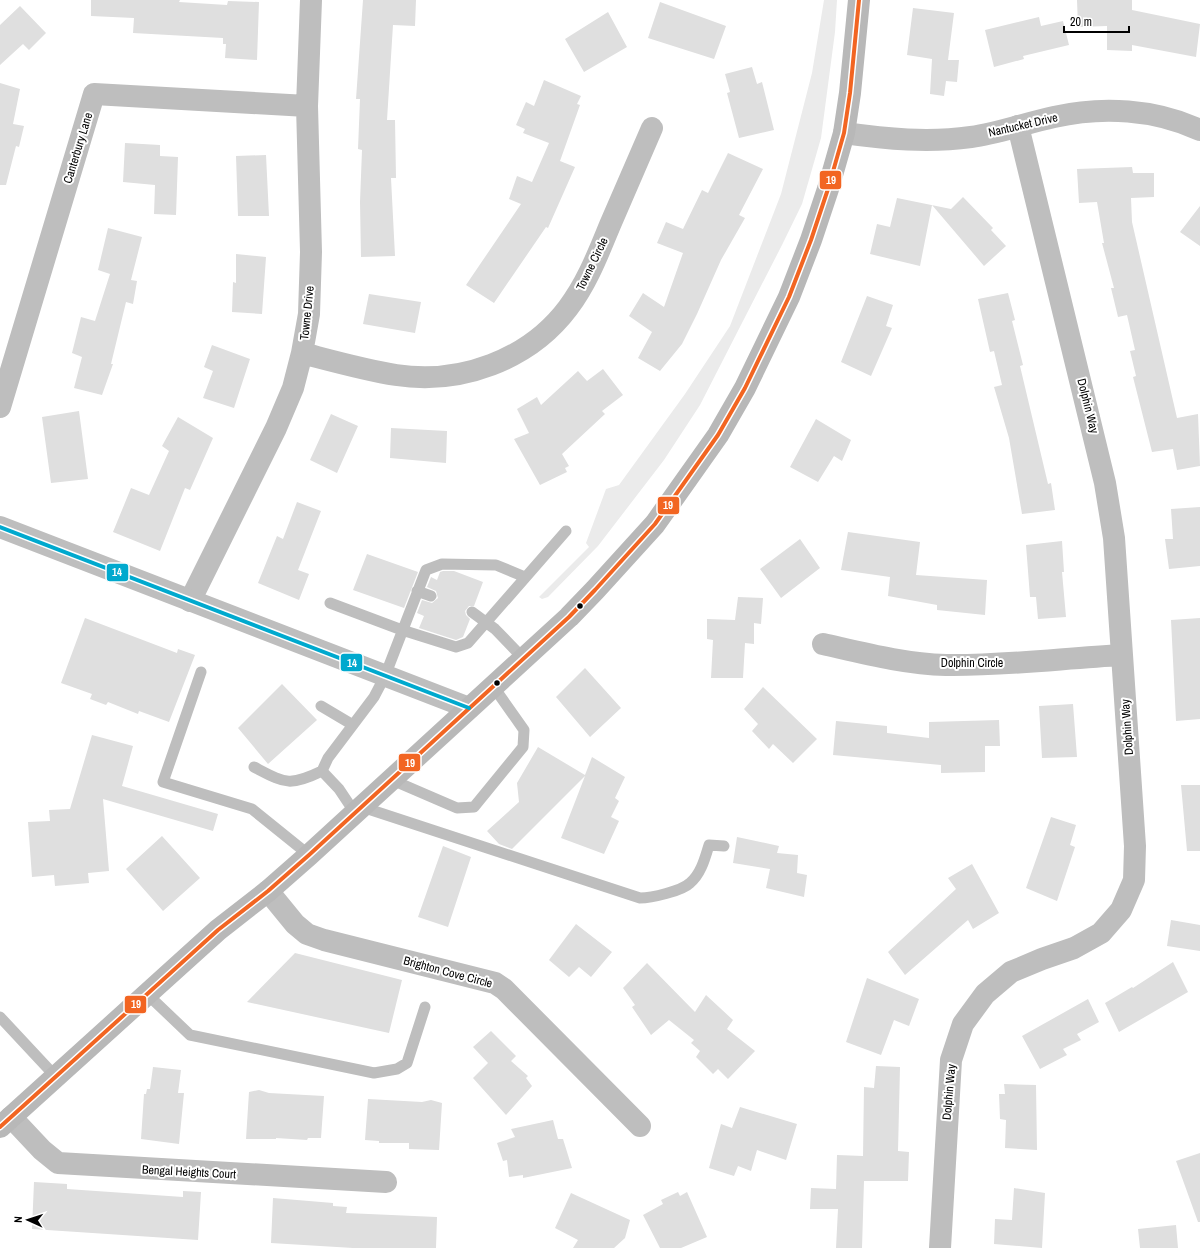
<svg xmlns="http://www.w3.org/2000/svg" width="1200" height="1248" font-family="'Archivo Narrow',sans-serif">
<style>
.green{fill:#ebebeb}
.building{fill:#dfdfdf}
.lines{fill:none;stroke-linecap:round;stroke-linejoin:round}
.service{stroke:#bebebe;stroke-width:11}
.minor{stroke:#bebebe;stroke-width:22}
.tertiary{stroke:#bebebe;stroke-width:22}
.secondary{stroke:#b8b8b8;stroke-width:22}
.bus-1-casing{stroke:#fff;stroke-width:7}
.bus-2-casing{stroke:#fff;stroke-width:7}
.bus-1{stroke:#f26522;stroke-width:4}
.bus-2{stroke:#00a9ce;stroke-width:4}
.bus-dot{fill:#000;stroke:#fff;stroke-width:1.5}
.labels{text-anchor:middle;stroke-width:4;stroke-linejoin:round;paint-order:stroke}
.street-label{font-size:12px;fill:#000;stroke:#fff}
.line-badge{stroke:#fff;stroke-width:1.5}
.badge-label{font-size:11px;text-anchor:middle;font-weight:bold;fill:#fff}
</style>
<rect width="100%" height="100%" fill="#fff"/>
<path class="green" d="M 824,0 L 837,0 L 835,32 L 821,138 L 802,204 L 782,245 L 700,405 L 664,460 L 598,546 L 548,597 L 542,599 L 539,597 L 589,547 L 586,543 L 606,489 L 619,485 L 685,394 L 730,326 L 781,194 L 812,73 Z"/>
<path class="building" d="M 91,0 L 180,0 L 179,2 L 227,5 L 228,1 L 259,2 L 257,60 L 225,58 L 226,44 L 223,44 L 223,38 L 133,33 L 134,18 L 91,16 Z
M 363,0 L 416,0 L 415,26 L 393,25 L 387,120 L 395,120 L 396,178 L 391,178 L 395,256 L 361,257 L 360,202 L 362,150 L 358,149 L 360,99 L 356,99 Z
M 1077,0 L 1132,0 L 1132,10 L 1200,24 L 1196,57 L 1132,45 L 1132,51 L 1107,50 L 1107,26 L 1078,27 Z
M 660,2 L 726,26 L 714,59 L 648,38 Z
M 20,6 L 46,33 L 29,50 L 23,44 L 0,65 L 0,25 Z
M 913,8 L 954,13 L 948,60 L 959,60 L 957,82 L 946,81 L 944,96 L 930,94 L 932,59 L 907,55 Z
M 608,12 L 627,47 L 584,72 L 565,39 Z
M 1039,17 L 1041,26 L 1063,21 L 1069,45 L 1023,56 L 1024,59 L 994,67 L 985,30 Z
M 752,67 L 757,84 L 762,82 L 774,130 L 739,138 L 727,93 L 730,92 L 725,74 Z
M 544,80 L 581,96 L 577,104 L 580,105 L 560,161 L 575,167 L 548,228 L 546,227 L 494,303 L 466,285 L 521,204 L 509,199 L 517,176 L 532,182 L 549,143 L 523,133 L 525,129 L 516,125 L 526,102 L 534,106 Z
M 0,83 L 20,89 L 13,124 L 24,126 L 19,147 L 16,146 L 6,185 L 0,185 Z
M 125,143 L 160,145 L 160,156 L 178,157 L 176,215 L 154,214 L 155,185 L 123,182 Z
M 728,153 L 763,169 L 739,215 L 745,218 L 721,260 L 697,314 L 682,344 L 660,371 L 638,358 L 652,332 L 629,316 L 643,293 L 664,307 L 683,253 L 657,243 L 666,222 L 683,229 L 702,190 L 708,193 Z
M 266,155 L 269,216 L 238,216 L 236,156 Z
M 1132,167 L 1133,173 L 1154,173 L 1154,197 L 1131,198 L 1132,222 L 1177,418 L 1198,414 L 1200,466 L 1177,470 L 1173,449 L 1152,452 L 1133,377 L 1136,376 L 1130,351 L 1135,350 L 1127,315 L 1118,317 L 1111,288 L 1114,288 L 1102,243 L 1104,243 L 1097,202 L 1079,203 L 1077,169 Z
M 963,197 L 993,228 L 991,230 L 1006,246 L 984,266 L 932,205 L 920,266 L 870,254 L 877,224 L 890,227 L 897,198 L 951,209 Z
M 1200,206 L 1200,246 L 1180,232 Z
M 108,228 L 142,237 L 131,280 L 137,281 L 133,304 L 126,302 L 111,364 L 113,364 L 102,395 L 74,388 L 82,357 L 72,353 L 81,317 L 95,321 L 110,274 L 98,270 Z
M 236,254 L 266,257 L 262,314 L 232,312 L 233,282 L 236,283 Z
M 1008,293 L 1015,320 L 1012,321 L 1023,365 L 1020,366 L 1048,484 L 1051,483 L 1055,510 L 1022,514 L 1009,438 L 994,387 L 1002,385 L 994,351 L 990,352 L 978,299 Z
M 369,294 L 421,302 L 415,333 L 363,324 Z
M 867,296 L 893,305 L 886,326 L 892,328 L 871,376 L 841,362 Z
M 212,345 L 250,359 L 234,408 L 203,398 L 213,371 L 204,367 Z
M 603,369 L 623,395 L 602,411 L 605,414 L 562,454 L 569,466 L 565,468 L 567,472 L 540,485 L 514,439 L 529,433 L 517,409 L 537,397 L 541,405 L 578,371 L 587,381 Z
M 79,411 L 88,479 L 51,483 L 42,417 Z
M 331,414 L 358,426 L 337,473 L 310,460 Z
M 178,417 L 213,438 L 190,490 L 185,488 L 160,551 L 113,532 L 131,488 L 149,495 L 169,451 L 162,446 Z
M 816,419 L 851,440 L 842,461 L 834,456 L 818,482 L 790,467 Z
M 391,428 L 447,431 L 446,463 L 390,458 Z
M 297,502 L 321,511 L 298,570 L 309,574 L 299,600 L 258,583 L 277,536 L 283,539 Z
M 1200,507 L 1200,566 L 1169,569 L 1165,539 L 1173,539 L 1171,509 Z
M 848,532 L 920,542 L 916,575 L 987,580 L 985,615 L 937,610 L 937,605 L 888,596 L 890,577 L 841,570 Z
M 800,539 L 820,568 L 781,598 L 760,569 Z
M 1062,541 L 1064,572 L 1062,572 L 1066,617 L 1038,619 L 1036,597 L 1030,597 L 1026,545 Z
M 367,554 L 418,572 L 404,608 L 353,590 Z
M 443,571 L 454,571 L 483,582 L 474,606 L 469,606 L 465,611 L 466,615 L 470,619 L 463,637 L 456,640 L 419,628 L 424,616 L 417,613 L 422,600 L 432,603 L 438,598 L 436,591 L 427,587 L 431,577 L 437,580 L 440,572 Z
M 738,597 L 763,598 L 761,624 L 754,623 L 754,644 L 745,643 L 743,678 L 711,678 L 713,640 L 707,639 L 707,619 L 735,620 Z
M 85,618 L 177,653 L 178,649 L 195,655 L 169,722 L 139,711 L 138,714 L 108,702 L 106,705 L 90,699 L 92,694 L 61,683 Z
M 1200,618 L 1200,719 L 1176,721 L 1171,620 Z
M 585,668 L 621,708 L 590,737 L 556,697 Z
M 282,684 L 317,720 L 268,764 L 238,728 Z
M 763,687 L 817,739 L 793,763 L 773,744 L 769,749 L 752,731 L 758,724 L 744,709 Z
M 1073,704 L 1077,757 L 1042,758 L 1039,706 Z
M 999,720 L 1000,746 L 985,746 L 985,772 L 941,773 L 941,765 L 833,755 L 836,721 L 887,726 L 887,733 L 929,738 L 929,722 Z
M 92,735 L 133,746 L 122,786 L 218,814 L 213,831 L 103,799 L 109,871 L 88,873 L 89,883 L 55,886 L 54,875 L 32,877 L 28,822 L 50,821 L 49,810 L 70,809 Z
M 538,747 L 585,775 L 592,757 L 625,777 L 615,798 L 619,801 L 611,817 L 619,821 L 604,854 L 561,838 L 585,776 L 512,849 L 499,844 L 487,831 L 519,802 L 517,783 Z
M 1181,785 L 1200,785 L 1200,851 L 1187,851 Z
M 1051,817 L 1076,825 L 1070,845 L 1075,847 L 1057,901 L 1026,888 Z
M 162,836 L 200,878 L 163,911 L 126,869 Z
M 737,837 L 779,846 L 777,853 L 798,855 L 797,873 L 807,875 L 804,897 L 766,888 L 770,869 L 733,863 Z
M 443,846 L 471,857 L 448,927 L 418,917 Z
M 972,864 L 999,913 L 973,929 L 968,920 L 905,975 L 888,952 L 956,889 L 948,878 Z
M 1171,920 L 1200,925 L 1200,951 L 1167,946 Z
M 576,924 L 612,952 L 591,977 L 579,967 L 569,977 L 549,960 Z
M 295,953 L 402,980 L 389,1033 L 247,1002 Z
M 1173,962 L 1188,992 L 1119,1032 L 1105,1003 L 1132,987 L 1133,988 Z
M 647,963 L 695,1012 L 706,995 L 733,1020 L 727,1029 L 755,1051 L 728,1079 L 718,1069 L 713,1074 L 696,1057 L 700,1051 L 691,1043 L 694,1040 L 669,1020 L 651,1035 L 632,1007 L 635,1005 L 623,988 Z
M 867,978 L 919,999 L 909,1026 L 894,1020 L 881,1055 L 846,1042 Z
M 1088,999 L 1099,1022 L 1077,1034 L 1081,1040 L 1063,1049 L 1067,1055 L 1040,1069 L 1022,1036 Z
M 491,1031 L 516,1056 L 511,1061 L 528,1076 L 526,1078 L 532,1086 L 506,1115 L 473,1078 L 488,1063 L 473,1047 Z
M 876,1066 L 900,1067 L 898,1151 L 909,1152 L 908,1181 L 864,1181 L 862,1248 L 836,1248 L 838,1209 L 810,1209 L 811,1188 L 836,1189 L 837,1155 L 863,1156 L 864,1087 L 874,1088 Z
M 153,1067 L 181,1070 L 178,1093 L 184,1093 L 179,1144 L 141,1139 L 144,1094 L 146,1094 L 147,1089 L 150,1089 Z
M 1004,1084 L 1036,1085 L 1037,1150 L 1005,1148 L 1006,1120 L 1000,1119 L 999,1094 L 1005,1094 Z
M 259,1090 L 269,1093 L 324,1096 L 321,1138 L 308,1138 L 307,1140 L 276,1138 L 276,1139 L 246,1139 L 249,1092 Z
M 368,1099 L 422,1102 L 431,1100 L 442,1103 L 439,1150 L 409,1149 L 409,1143 L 379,1143 L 379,1141 L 365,1140 Z
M 740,1107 L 797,1124 L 786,1160 L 757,1150 L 751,1171 L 738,1166 L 734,1176 L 709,1168 L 721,1124 L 732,1128 Z
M 553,1120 L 558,1139 L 563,1139 L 572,1168 L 523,1178 L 523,1175 L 509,1177 L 507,1160 L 503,1161 L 497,1143 L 515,1137 L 511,1129 Z
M 1200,1153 L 1200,1222 L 1198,1222 L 1176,1161 Z
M 34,1182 L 67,1184 L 67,1189 L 183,1197 L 183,1191 L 201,1192 L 198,1240 L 32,1229 Z
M 1014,1188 L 1045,1193 L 1042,1248 L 994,1244 L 995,1219 L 1012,1220 Z
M 678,1192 L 680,1196 L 687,1192 L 707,1237 L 681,1248 L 660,1248 L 643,1215 L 663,1204 L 661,1200 Z
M 571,1193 L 630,1220 L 625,1238 L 614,1248 L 573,1248 L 578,1240 L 555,1228 Z
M 273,1198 L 333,1203 L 333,1206 L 347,1207 L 346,1213 L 437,1217 L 436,1248 L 353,1248 L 271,1243 Z
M 1176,1225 L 1178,1248 L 1140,1248 L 1138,1229 Z"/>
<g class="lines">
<path class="service" d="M 417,591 L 431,596
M 330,603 L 402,630 L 456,647 L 468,643 L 566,531
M 472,612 L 495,629 L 523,658
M 201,672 L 163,782 L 252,809 L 309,855
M 321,706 L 353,725
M 254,767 C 285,783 289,787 322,771
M 392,780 L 457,808 L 474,807 L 523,747 L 524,730 L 493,686
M 362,807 L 640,898 C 651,898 682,891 690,883 C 701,874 705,858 709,845 L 724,846
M 355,813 L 339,789 L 322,771 L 328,758 L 374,697 L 385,676 L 426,570 L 442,564 L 496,565 L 525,577
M 147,994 L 190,1035 L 374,1073 L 397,1069 L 407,1063 L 425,1007
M 0,1017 L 56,1077"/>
<path class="minor" d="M 302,353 C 333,361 365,370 396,375 C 460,385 529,360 568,308 C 587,283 598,254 610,225 C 624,192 638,160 652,128
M 0,407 L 94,94 L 307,106
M 190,601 L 276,428 L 293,388 L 302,353 L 309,314 L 311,252 L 307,106 L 311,0
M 823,644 C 863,653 905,664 946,665 C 1005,666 1064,658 1122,655
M 268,891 L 295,924 L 307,934 L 324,940 L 495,983 L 504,989 L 640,1126
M 11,1117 L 42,1150 L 58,1163 L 386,1182
M 940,1248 L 951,1060 L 963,1024 L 985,994 L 1011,972 L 1042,959 L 1074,948 L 1101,933 L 1121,910 L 1134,880 L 1135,846 L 1122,655 L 1114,538 L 1105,483 L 1018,126"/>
<path class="tertiary" d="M 844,133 C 887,139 928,143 971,137 C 999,133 1026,123 1054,117 C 1102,106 1155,109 1200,130
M 0,527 L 469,708"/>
<path class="secondary" d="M 0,1127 L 218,930 L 268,891 L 309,855 L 569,617 L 595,590 L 655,524 L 718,435 L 745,388 L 789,297 L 811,240 L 828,189 L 844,133 L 850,93 L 859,0"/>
<g class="bus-1-casing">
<path id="bus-1" d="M 0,1127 L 218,930 L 268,891 L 309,855 L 569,617 L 595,590 L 655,524 L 718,435 L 745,388 L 789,297 L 811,240 L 828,189 L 844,133 L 850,93 L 859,0"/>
</g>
<g class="bus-2-casing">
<path id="bus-2" d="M 0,527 L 469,708"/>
</g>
<use href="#bus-1" class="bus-1"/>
<use href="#bus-2" class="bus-2"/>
</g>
<g class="bus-dot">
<circle cx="580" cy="606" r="3.5"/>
<circle cx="497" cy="683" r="3.5"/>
</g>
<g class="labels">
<g class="street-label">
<text transform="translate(1023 125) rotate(-13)" y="4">Nantucket Drive</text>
<text transform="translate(78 148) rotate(-73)" y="4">Canterbury Lane</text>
<text transform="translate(592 264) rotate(-64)" y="4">Towne Circle</text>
<text transform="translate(307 313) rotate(-84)" y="4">Towne Drive</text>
<text transform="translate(1088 406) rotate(76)" y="4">Dolphin Way</text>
<text x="972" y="667">Dolphin Circle</text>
<text transform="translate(1127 727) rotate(-94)" y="4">Dolphin Way</text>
<text transform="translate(448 972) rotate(15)" y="4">Brighton Cove Circle</text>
<text transform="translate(949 1092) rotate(-85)" y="4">Dolphin Way</text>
<text transform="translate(189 1172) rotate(3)" y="4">Bengal Heights Court</text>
</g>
</g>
<g class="line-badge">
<rect x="819" y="170" width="23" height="20" rx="4" fill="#f26522"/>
<rect x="657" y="496" width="23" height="19" rx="4" fill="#f26522"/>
<rect x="106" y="563" width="23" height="19" rx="4" fill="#00a9ce"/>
<rect x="340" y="653" width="23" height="19" rx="4" fill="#00a9ce"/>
<rect x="398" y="753" width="23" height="19" rx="4" fill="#f26522"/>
<rect x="124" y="995" width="23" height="19" rx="4" fill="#f26522"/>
</g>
<g class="badge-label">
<text x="831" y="184">19</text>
<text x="668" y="509">19</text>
<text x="117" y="576">14</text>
<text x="352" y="667">14</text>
<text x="410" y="767">19</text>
<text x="136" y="1008">19</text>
</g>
<g transform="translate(28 1220) rotate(273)" stroke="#ffffff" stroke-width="3" paint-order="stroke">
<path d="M0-3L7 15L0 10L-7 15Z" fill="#000000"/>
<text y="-6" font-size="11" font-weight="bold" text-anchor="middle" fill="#000000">N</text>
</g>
<path d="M1064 26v6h65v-6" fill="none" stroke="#000000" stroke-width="2"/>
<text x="1070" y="26" font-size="12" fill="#000000" stroke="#ffffff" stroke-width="3" paint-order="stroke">20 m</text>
</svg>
